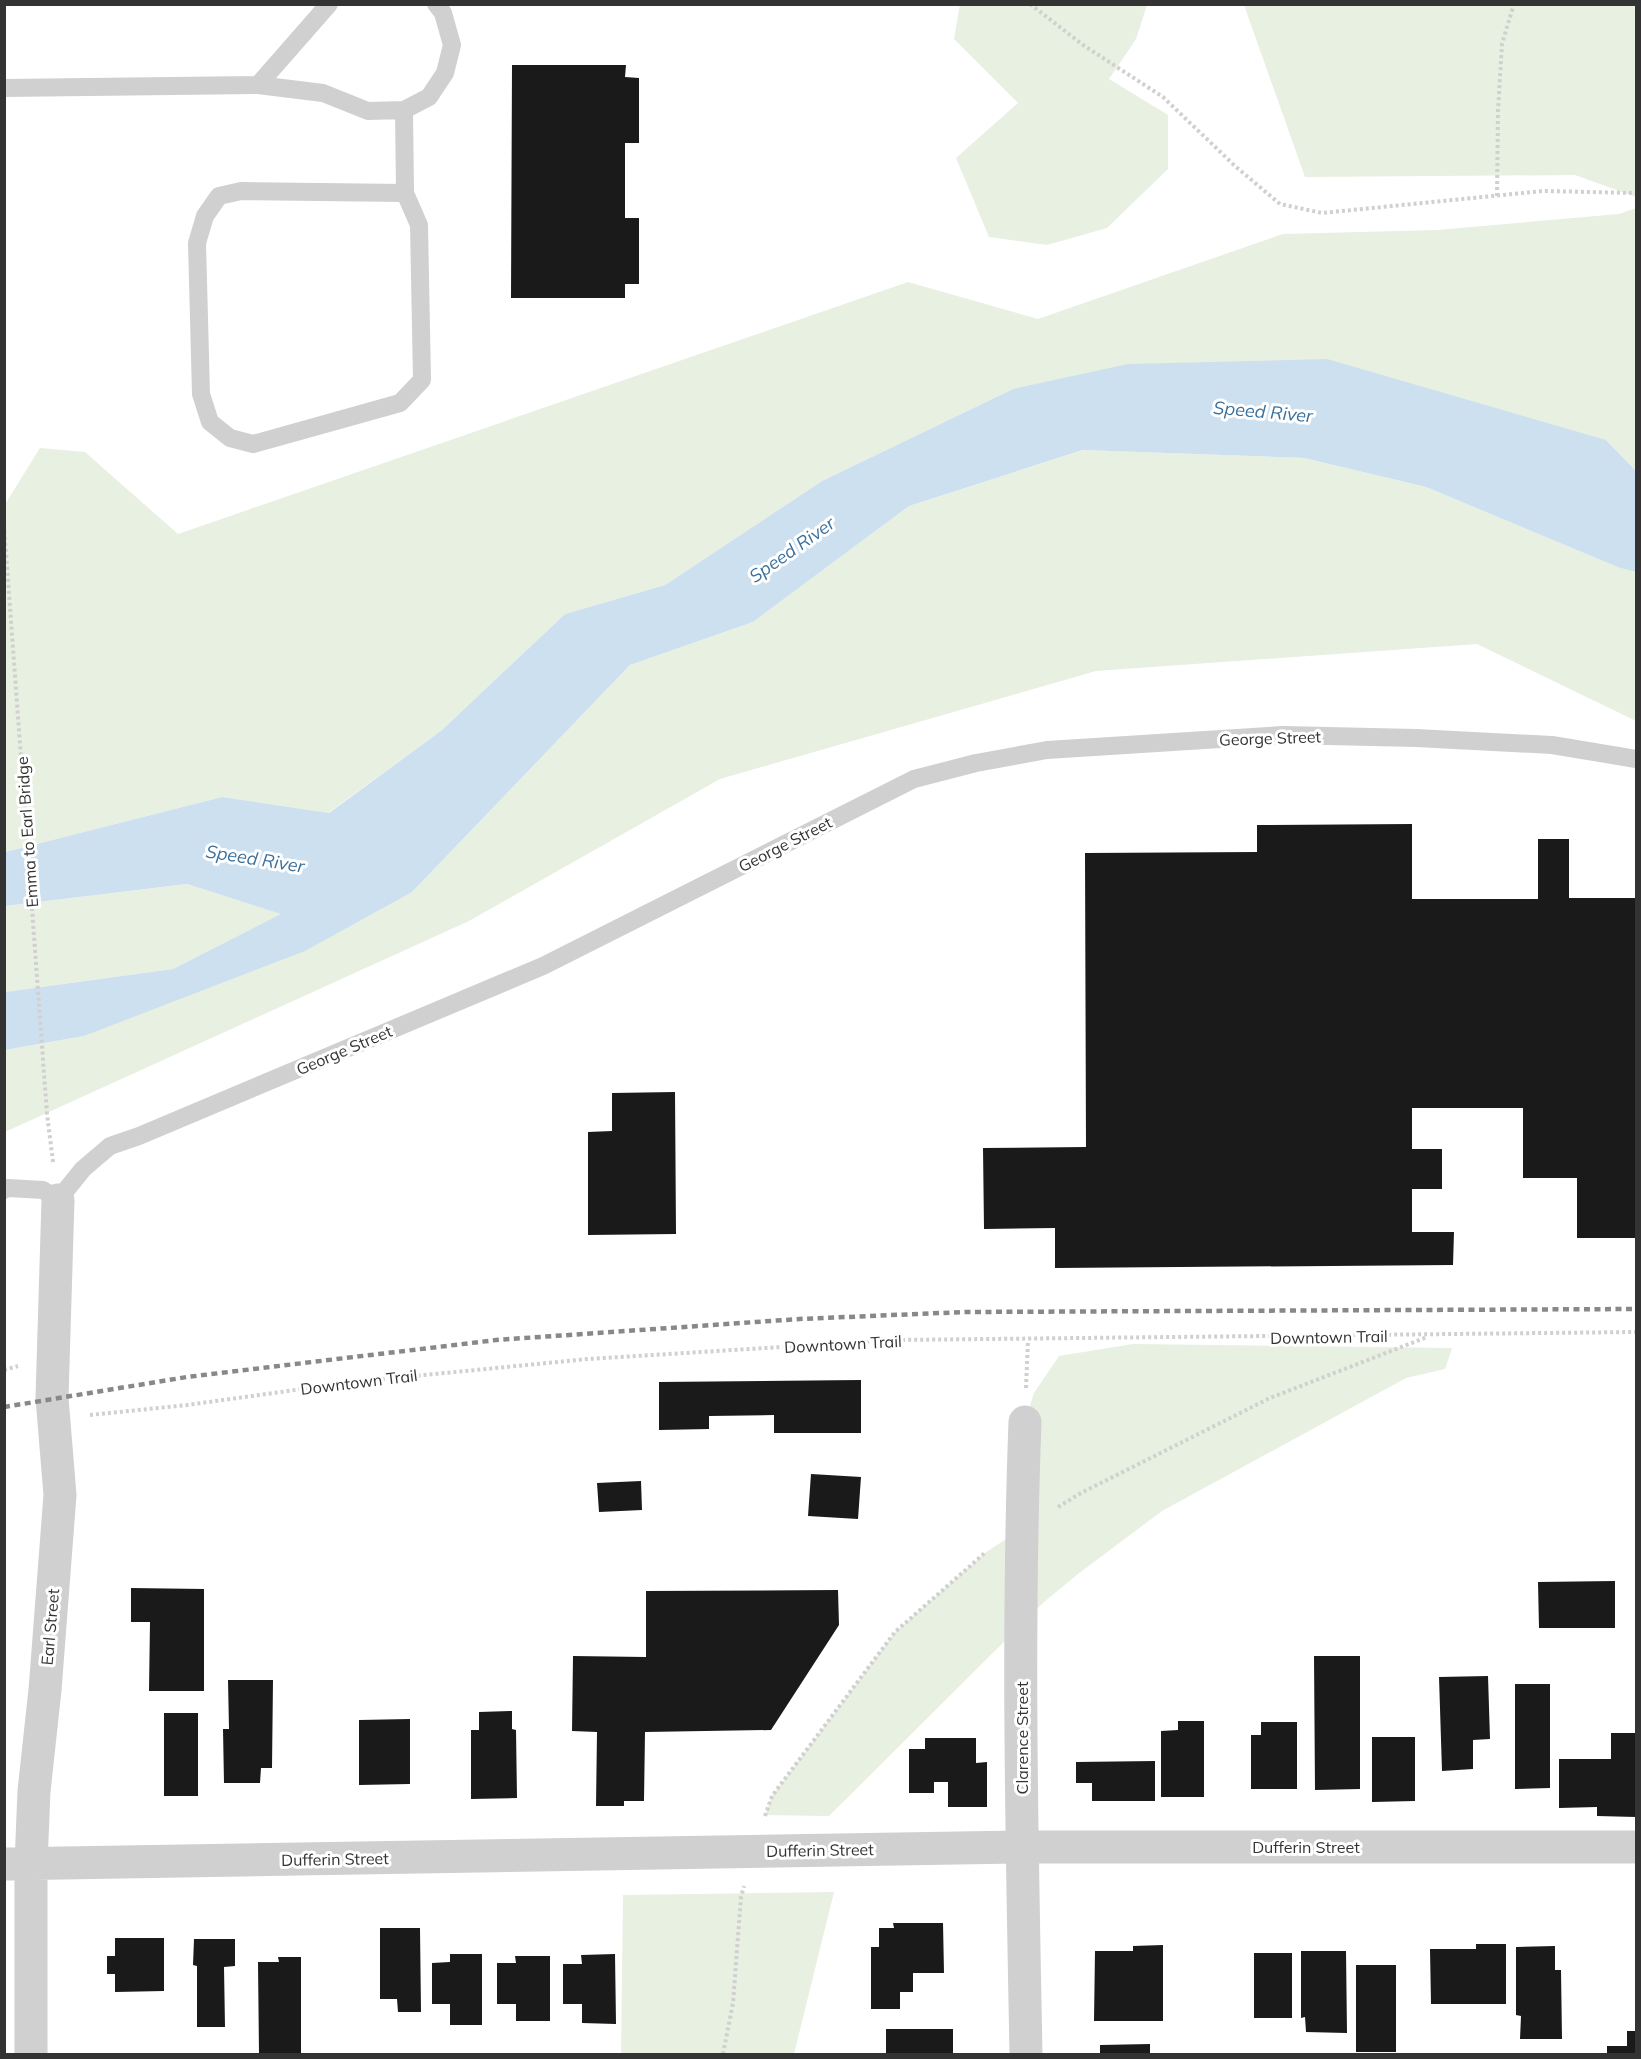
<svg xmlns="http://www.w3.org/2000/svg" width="1641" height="2059" font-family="Mulish,sans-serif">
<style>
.green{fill:#e8f0e1}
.water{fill:#cde0f0}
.building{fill:#1a1a1a}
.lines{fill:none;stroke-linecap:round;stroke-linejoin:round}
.path{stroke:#d0d0d0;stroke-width:4;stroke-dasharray:3 3;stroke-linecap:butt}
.service{stroke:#d0d0d0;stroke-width:18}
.minor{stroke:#d0d0d0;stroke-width:33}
.rail{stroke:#888;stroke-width:4.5;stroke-dasharray:6 4.5;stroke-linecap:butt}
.labels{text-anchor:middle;stroke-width:6;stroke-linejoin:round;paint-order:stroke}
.street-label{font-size:16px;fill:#333;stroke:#fff}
.water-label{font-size:18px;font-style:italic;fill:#39709c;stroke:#fff}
</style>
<rect width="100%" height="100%" fill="#fff"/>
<path class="green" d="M 960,4 L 1147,5 L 1136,39 L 1109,79 L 1168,115 L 1168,169 L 1107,228 L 1047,245 L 989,237 L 956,158 L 1018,103 L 954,39 Z
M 1244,5 L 1636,5 L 1636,197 L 1575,175 L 1305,177 Z
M 1636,208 L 1636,471 L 1606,440 L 1013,389 L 822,481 L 665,585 L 565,614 L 442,730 L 328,813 L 222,797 L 5,852 L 4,506 L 40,448 L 85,452 L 178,534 L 908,282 L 1038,319 L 1283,234 L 1437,230 L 1619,214 Z
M 1084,450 L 1304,458 L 1426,487 L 1620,568 L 1636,572 L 1636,721 L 1477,644 L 1096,671 L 720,779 L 469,921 L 5,1132 L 5,1050 L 84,1036 L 412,892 L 630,665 L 753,622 L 909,506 Z
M 187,884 L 282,914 L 173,969 L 5,992 L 5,906 Z
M 1133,1344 L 1452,1348 L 1445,1369 L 1406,1378 L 1162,1511 L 1078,1574 L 1044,1602 L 829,1816 L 765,1815 L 772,1796 L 895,1632 L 985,1553 L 1021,1529 L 1025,1422 L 1034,1393 L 1059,1356 Z
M 834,1892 L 794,2054 L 621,2054 L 623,1895 Z"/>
<path class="water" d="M 1327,359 L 1606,440 L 1636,471 L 1636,572 L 1620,568 L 1426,487 L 1304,458 L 1083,450 L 909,506 L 753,622 L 630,665 L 412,892 L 305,951 L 84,1036 L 5,1050 L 5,992 L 173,969 L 281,914 L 187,884 L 5,906 L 5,852 L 222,797 L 329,813 L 442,730 L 565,614 L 665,585 L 822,481 L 1013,389 L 1128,364 Z"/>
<path class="building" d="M 512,65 L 626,65 L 625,77 L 639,78 L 639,143 L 625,143 L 625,218 L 639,218 L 639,284 L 625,284 L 625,298 L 511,298 Z
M 1412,824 L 1412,899 L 1538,899 L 1538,839 L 1569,839 L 1569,898 L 1636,898 L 1636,1238 L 1577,1238 L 1577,1178 L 1523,1178 L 1523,1108 L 1412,1108 L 1412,1149 L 1442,1149 L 1442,1189 L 1412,1189 L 1412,1232 L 1454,1232 L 1453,1265 L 1055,1268 L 1055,1228 L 984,1229 L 983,1148 L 1086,1147 L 1085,853 L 1257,852 L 1257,825 Z
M 675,1092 L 676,1234 L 588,1235 L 588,1132 L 612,1131 L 612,1093 Z
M 861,1380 L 861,1433 L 774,1433 L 774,1415 L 709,1416 L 709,1429 L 659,1430 L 659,1382 Z
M 811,1474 L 861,1477 L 858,1519 L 808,1516 Z
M 641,1481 L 642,1510 L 599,1512 L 597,1483 Z
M 1615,1581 L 1615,1628 L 1539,1628 L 1538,1582 Z
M 131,1588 L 204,1589 L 204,1691 L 149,1691 L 150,1622 L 131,1622 Z
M 838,1590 L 839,1625 L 771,1730 L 645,1732 L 644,1801 L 624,1801 L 624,1806 L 596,1806 L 597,1732 L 572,1731 L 573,1656 L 646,1657 L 646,1591 Z
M 1314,1656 L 1360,1656 L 1360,1789 L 1315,1790 Z
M 1488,1676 L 1490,1739 L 1473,1740 L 1473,1769 L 1442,1771 L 1439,1677 Z
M 228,1680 L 273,1680 L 272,1768 L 261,1768 L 260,1783 L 224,1783 L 223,1729 L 229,1729 Z
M 1515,1684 L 1550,1684 L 1550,1788 L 1515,1789 Z
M 512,1711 L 512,1729 L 516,1730 L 517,1798 L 471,1799 L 471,1730 L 479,1730 L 479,1712 Z
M 164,1713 L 198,1713 L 198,1796 L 164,1796 Z
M 410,1719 L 410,1784 L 359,1785 L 359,1720 Z
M 1178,1721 L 1204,1721 L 1204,1797 L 1161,1797 L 1161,1731 L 1178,1730 Z
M 1261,1722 L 1297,1722 L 1297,1789 L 1251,1789 L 1251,1735 L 1261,1735 Z
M 1611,1733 L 1636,1733 L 1636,1817 L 1597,1816 L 1597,1807 L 1559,1808 L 1559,1759 L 1611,1759 Z
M 1372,1737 L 1415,1737 L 1415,1801 L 1372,1802 Z
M 925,1738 L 976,1738 L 976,1763 L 987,1762 L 987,1807 L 948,1807 L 948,1782 L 934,1782 L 934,1793 L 909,1793 L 909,1749 L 925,1749 Z
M 1155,1761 L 1155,1801 L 1092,1801 L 1092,1783 L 1076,1783 L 1076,1762 Z
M 893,1923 L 943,1923 L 944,1973 L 913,1973 L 913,1992 L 900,1992 L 900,2009 L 871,2009 L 871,1947 L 879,1947 L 879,1928 L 894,1928 Z
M 380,1928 L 420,1928 L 421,2012 L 398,2012 L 397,1999 L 380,1999 Z
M 115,1938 L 164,1938 L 164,1991 L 115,1992 L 115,1974 L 107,1974 L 107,1956 L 115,1956 Z
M 194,1939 L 235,1939 L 235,1966 L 224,1967 L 225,2027 L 197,2027 L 197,1966 L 193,1965 Z
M 1476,1944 L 1506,1944 L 1506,2004 L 1431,2004 L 1430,1949 L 1476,1949 Z
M 1163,1945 L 1163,2021 L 1094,2021 L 1095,1951 L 1133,1951 L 1133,1946 Z
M 1555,1946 L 1555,1970 L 1561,1970 L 1562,2039 L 1520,2039 L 1521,2016 L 1516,2015 L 1516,1947 Z
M 1301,1951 L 1346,1951 L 1347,2033 L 1306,2032 L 1305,2017 L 1301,2018 Z
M 1254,1953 L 1292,1953 L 1292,2018 L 1254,2018 Z
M 450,1954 L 482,1954 L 482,2025 L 450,2025 L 450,2004 L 432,2004 L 432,1963 L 450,1962 Z
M 615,1954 L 616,2024 L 582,2023 L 582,2004 L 563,2004 L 563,1964 L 582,1964 L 581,1955 Z
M 515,1956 L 550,1956 L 550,2021 L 516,2021 L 516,2004 L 497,2004 L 497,1963 L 516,1963 Z
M 278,1957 L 301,1957 L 301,2053 L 259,2054 L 258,1962 L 279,1962 Z
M 1356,1965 L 1396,1965 L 1396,2052 L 1356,2052 Z
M 886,2029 L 953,2029 L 953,2054 L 886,2054 Z
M 1627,2031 L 1636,2031 L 1636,2054 L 1607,2054 L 1607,2046 L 1627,2046 Z
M 1150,2044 L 1150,2054 L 1100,2054 L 1100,2045 Z"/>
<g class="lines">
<path class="path" d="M 1030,4 L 1083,45 L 1163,97 L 1235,166 L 1280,204 L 1322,213 L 1543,191 L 1636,193
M 1497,196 L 1498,111 L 1502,44 L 1514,4
M 4,525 L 47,1114 L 53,1162
M 4,1370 L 18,1366
M 1026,1388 L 1028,1340
M 90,1415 L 187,1405 L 353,1382 L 588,1359 L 895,1340 L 1636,1332
M 1058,1507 L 1081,1493 L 1270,1398 L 1427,1337
M 765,1816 L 772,1796 L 895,1632 L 986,1552
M 723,2054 L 733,2003 L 741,1897 L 744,1886"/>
<path class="service" d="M 258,85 L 329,4
M 4,88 L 258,85 L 323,93 L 368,111 L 404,110 L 429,97 L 445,73 L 452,45 L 443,13 L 436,4
M 404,110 L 405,193 L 419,225 L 422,380 L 400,403 L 253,444 L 230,438 L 210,422 L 201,394 L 197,243 L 205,216 L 219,196 L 241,191 L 405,193
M 4,1190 L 8,1188 L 43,1190 L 58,1200 L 83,1169 L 110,1146 L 139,1136 L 543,966 L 914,779 L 976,763 L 1047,750 L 1283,735 L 1416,738 L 1552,745 L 1636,759"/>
<path class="minor" d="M 1025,1422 C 1017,1633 1022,1844 1026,2054
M 4,1864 L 1022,1847 L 1636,1847
M 31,2054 L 31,1864 L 34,1791 L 45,1690 L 60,1495 L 52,1398 L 58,1200"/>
<path class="rail" d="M 4,1407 L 187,1377 L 496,1340 L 799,1319 L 965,1312 L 1636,1309"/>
</g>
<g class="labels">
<g class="street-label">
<text transform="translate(1270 738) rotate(-2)" y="6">George Street</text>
<text transform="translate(27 832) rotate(-94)" y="6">Emma to Earl Bridge</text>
<text transform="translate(785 844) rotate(-27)" y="6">George Street</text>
<text transform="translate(344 1050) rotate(-23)" y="6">George Street</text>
<text transform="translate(1329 1337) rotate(-1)" y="6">Downtown Trail</text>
<text transform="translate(843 1344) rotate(-3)" y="6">Downtown Trail</text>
<text transform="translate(359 1382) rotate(-7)" y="6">Downtown Trail</text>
<text transform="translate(50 1627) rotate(-85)" y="6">Earl Street</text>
<text transform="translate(1022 1738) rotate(-90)" y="6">Clarence Street</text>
<text x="1306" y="1853">Dufferin Street</text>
<text transform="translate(820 1850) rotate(-1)" y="6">Dufferin Street</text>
<text transform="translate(335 1859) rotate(-1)" y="6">Dufferin Street</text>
</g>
<g class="water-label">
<text transform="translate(1263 412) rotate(5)" y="6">Speed River</text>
<text transform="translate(792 550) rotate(-35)" y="6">Speed River</text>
<text transform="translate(255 859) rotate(9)" y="6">Speed River</text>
</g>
</g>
<rect width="1641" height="2059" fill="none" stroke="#333333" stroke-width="12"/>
</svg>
